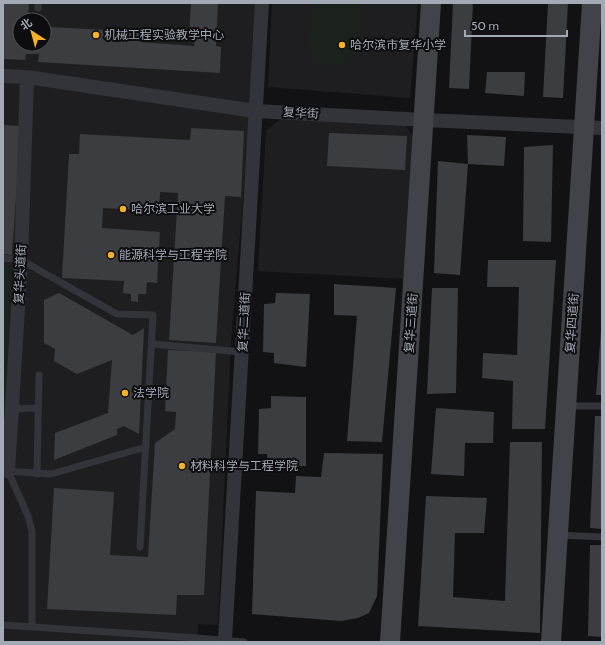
<svg xmlns="http://www.w3.org/2000/svg" width="605" height="645" font-family="Cabin,'Noto Sans SC',sans-serif">
<style>
.built{fill:#1e1e21;fill-rule:evenodd}
.green{fill:#1a221b}
.building{fill:#3c3d41}
.lines{fill:none;stroke-linecap:round;stroke-linejoin:round}
.lane{stroke:#333439;stroke-width:7}
.street{stroke:#333439;stroke-width:14}
.secondary{stroke:#414349;stroke-width:20}
.poi-dot{fill:#f8b026;stroke:#0d0d0f;stroke-width:1.5}
.labels{text-anchor:middle;stroke-width:4;stroke-linejoin:round;paint-order:stroke}
.poi-label{font-size:12px;fill:#a3a9b5;stroke:#0d0d0f;text-anchor:start}
.street-label{font-size:12px;fill:#a3a9b5;stroke:#0d0d0f}
</style>
<rect width="100%" height="100%" fill="#121214"/>
<path class="built" d="M 3,3 L 259,3 L 231,343 L 218,625 L 198,624 L 197,642 L 3,642 ZM 20,20 L 44,20 L 44,44 L 20,44 Z
M 272,3 L 418,3 L 410,98 L 268,87 Z
M 281,119 L 406,126 L 414,138 L 404,279 L 258,271 L 266,131 Z"/>
<path class="green" d="M 314,3 L 360,3 C 360,14 361,44 356,52 C 355,54 352,57 350,58 C 334,72 315,66 310,46 C 308,39 313,12 314,3 Z
M 3,264 L 16,272 L 3,458 Z"/>
<path class="building" d="M 3,3 L 29,3 L 28,20 L 20,20 L 20,44 L 44,44 L 44,37 L 51,38 L 51,27 L 141,32 L 140,42 L 194,46 L 195,35 L 189,35 L 191,3 L 218,3 L 216,46 L 221,47 L 220,73 L 38,62 L 39,54 L 26,54 L 25,60 L 3,59 Z
M 453,3 L 473,3 L 469,89 L 449,88 Z
M 548,3 L 568,3 L 563,98 L 543,97 Z
M 487,72 L 525,72 L 524,96 L 485,93 Z
M 3,125 L 21,126 L 12,255 L 3,254 Z
M 191,128 L 244,131 L 241,197 L 225,196 L 216,343 L 169,340 L 178,193 L 160,192 L 159,211 L 103,208 L 102,228 L 160,232 L 157,283 L 147,282 L 146,294 L 138,294 L 138,302 L 131,301 L 131,294 L 123,293 L 124,281 L 62,278 L 69,154 L 79,154 L 80,134 L 190,140 Z
M 329,133 L 407,136 L 405,170 L 327,166 Z
M 467,135 L 506,137 L 504,166 L 468,164 Z
M 553,145 L 551,242 L 523,241 L 524,147 Z
M 438,161 L 468,164 L 460,275 L 434,273 Z
M 488,260 L 556,260 L 545,429 L 512,429 L 513,381 L 482,378 L 483,353 L 517,355 L 519,287 L 487,287 Z
M 334,284 L 396,288 L 382,442 L 347,441 L 357,316 L 334,315 Z
M 432,288 L 458,288 L 456,393 L 427,394 Z
M 59,293 L 133,335 L 144,328 L 139,434 L 124,426 L 117,429 L 117,435 L 54,460 L 55,433 L 108,413 L 112,360 L 77,374 L 54,361 L 55,349 L 44,343 L 44,300 Z
M 276,293 L 310,294 L 306,367 L 274,363 L 274,353 L 263,352 L 264,304 L 275,303 Z
M 601,330 L 602,330 L 602,395 L 596,395 Z
M 168,350 L 216,352 L 204,595 L 177,595 L 176,615 L 47,609 L 54,488 L 114,492 L 110,555 L 148,557 L 155,443 L 175,429 L 176,412 L 165,411 Z
M 271,396 L 306,397 L 306,466 L 268,464 L 267,454 L 258,454 L 259,409 L 271,408 Z
M 436,408 L 494,412 L 493,443 L 465,443 L 464,476 L 431,474 Z
M 595,416 L 602,416 L 602,529 L 590,528 Z
M 510,442 L 542,442 L 540,633 L 418,626 L 426,496 L 487,498 L 484,533 L 455,533 L 453,597 L 505,601 Z
M 324,453 L 383,454 L 377,596 L 369,613 L 358,618 L 341,621 L 252,614 L 256,491 L 295,493 L 296,476 L 321,477 Z
M 590,545 L 602,545 L 602,637 L 588,636 Z"/>
<g class="lines">
<path class="lane" d="M 38,8 L 38,3
M 3,258 L 21,260 L 117,314 L 153,315 L 140,547
M 152,344 L 242,352
M 568,406 L 602,406
M 12,409 L 38,408
M 6,471 L 51,474 L 146,447
M 8,471 L 28,516 L 32,531 L 32,626
M 37,474 L 39,375
M 558,535 L 602,537
M 3,625 L 198,638 L 244,642"/>
<path class="street" d="M 3,76 L 27,77 L 255,111 L 424,120 L 602,128
M 8,471 L 21,260 L 27,77
M 225,640 L 262,3"/>
<path class="secondary" d="M 390,642 L 431,3
M 551,642 L 592,3"/>
</g>
<g class="poi-dot">
<circle cx="96" cy="35" r="4"/>
<circle cx="342" cy="45" r="4"/>
<circle cx="123" cy="209" r="4"/>
<circle cx="111" cy="255" r="4"/>
<circle cx="125" cy="393" r="4"/>
<circle cx="182" cy="466" r="4"/>
</g>
<g class="labels">
<g class="poi-label">
<text x="104" y="39">机械工程实验教学中心</text>
<text x="350" y="49">哈尔滨市复华小学</text>
<text x="131" y="213">哈尔滨工业大学</text>
<text x="119" y="259">能源科学与工程学院</text>
<text x="133" y="397">法学院</text>
<text x="190" y="470">材料科学与工程学院</text>
</g>
<g class="street-label">
<text transform="translate(301 113) rotate(3)" y="4">复华街</text>
<text transform="translate(20 274) rotate(-87)" y="4">复华头道街</text>
<text transform="translate(244 322) rotate(-87)" y="4">复华二道街</text>
<text transform="translate(411 323) rotate(-86)" y="4">复华三道街</text>
<text transform="translate(572 323) rotate(-86)" y="4">复华四道街</text>
</g>
</g>
<rect width="605" height="645" fill="none" stroke="#a3a9b5" stroke-width="8"/>
<g transform="translate(32 32) rotate(324)"><circle r="19" fill="#0d0d0f" stroke="#494b51"/>
<path d="M0-3L7 15L0 10L-7 15Z" fill="#f8b026"/>
<text y="-6" font-size="11" font-weight="bold" text-anchor="middle" fill="#a3a9b5">北</text>
</g>
<path d="M465 30v6h102v-6" fill="none" stroke="#a3a9b5" stroke-width="2"/>
<text x="471" y="30" font-size="12" fill="#a3a9b5" stroke="#0d0d0f" stroke-width="3" paint-order="stroke">50 m</text>
</svg>
